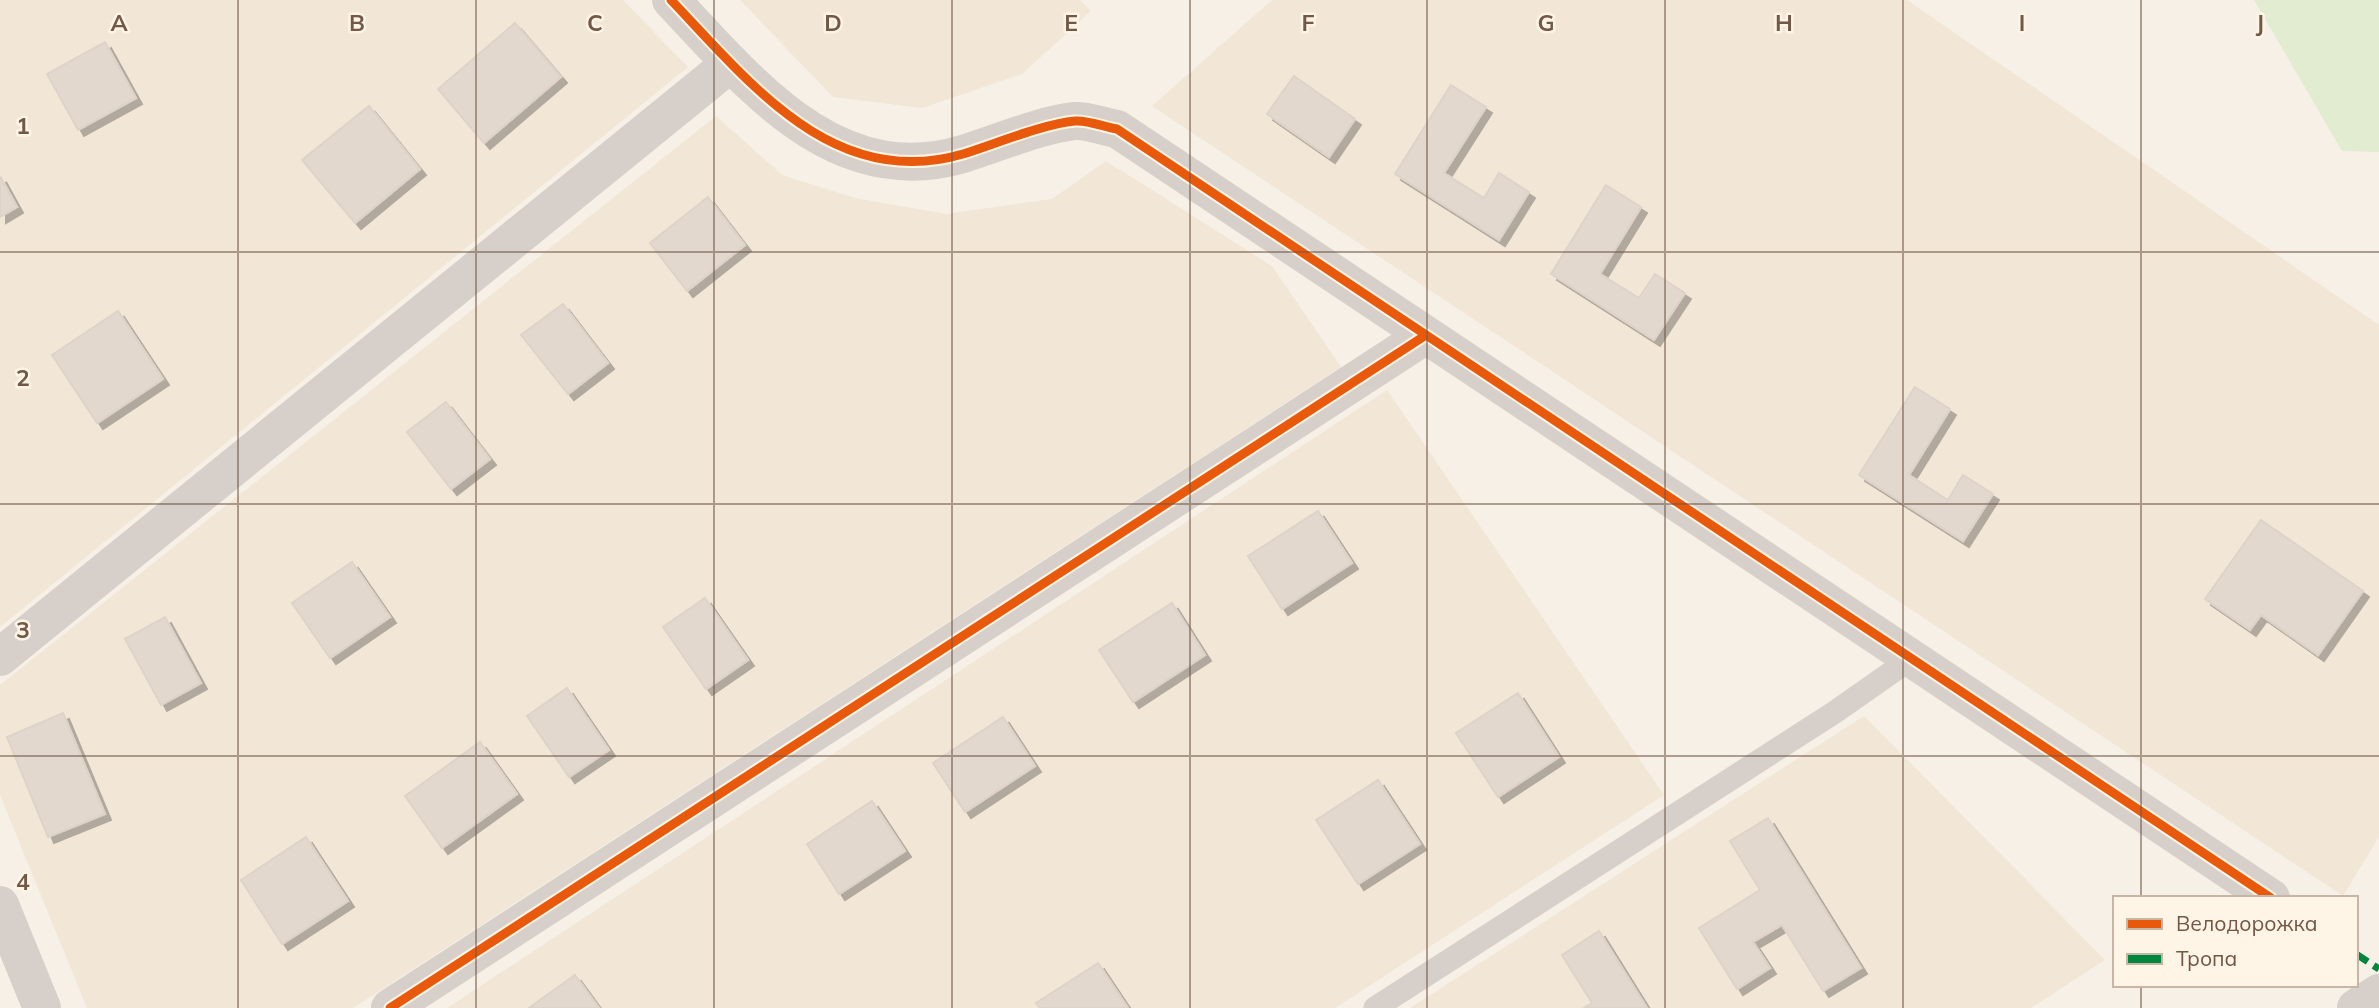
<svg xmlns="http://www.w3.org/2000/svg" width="2379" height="1008" font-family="Mulish,sans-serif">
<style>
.residential{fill:#f2e6d6}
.green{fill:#e1ecd1}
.building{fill:#e2d8ce;stroke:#ded3c9;stroke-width:2;filter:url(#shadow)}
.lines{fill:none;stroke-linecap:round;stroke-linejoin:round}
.lane{stroke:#d7cfc9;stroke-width:23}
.street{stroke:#d7cfc9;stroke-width:38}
.quiet{stroke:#00873e;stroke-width:7;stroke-dasharray:14 7;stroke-linecap:butt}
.cycleway-casing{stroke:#fff5e6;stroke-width:13}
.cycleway{stroke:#e8590c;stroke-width:9}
.grid{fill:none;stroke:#735747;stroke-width:2;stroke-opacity:0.55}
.grid-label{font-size:23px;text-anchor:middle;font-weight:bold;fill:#735747;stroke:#fff5e6;stroke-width:5;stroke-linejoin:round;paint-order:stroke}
</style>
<defs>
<filter id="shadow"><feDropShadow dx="6" dy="6" stdDeviation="0" flood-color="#0004"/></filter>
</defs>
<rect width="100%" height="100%" fill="#f6f0e6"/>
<path class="residential" d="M 0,0 L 623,0 L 688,67 L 0,627 Z
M 740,0 L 1080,0 L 1091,11 L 1022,74 L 922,108 L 833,97 Z
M 1272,0 L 1907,0 L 2379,325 L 2379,837 L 2343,896 L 1152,106 Z
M 716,116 L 782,175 L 855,198 L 946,214 L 1052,199 L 1106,161 L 1272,266 L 1341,367 L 353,1008 L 87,1008 L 0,795 L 0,685 Z
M 1387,390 L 1664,795 L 1335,1008 L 447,1008 Z
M 1864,716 L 2105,960 L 2031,1008 L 1410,1008 Z"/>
<path class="green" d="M 2254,0 L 2379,0 L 2379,152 L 2342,151 Z"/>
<path class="building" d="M 515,23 L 561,77 L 484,143 L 438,89 Z
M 105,42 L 136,98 L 78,130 L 47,74 Z
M 1294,76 L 1355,119 L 1329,157 L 1267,114 Z
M 1451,85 L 1486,107 L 1444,173 L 1484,198 L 1499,173 L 1529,192 L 1499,240 L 1395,174 Z
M 369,106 L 420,169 L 355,223 L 302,160 Z
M 0,176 L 17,207 L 0,217 Z
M 1606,185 L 1641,207 L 1600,274 L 1639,298 L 1655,274 L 1685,293 L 1654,340 L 1551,274 Z
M 708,197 L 745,245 L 687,291 L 650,243 Z
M 563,304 L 608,363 L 568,394 L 521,335 Z
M 118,311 L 163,379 L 97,423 L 52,355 Z
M 1915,387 L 1950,409 L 1909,475 L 1948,500 L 1963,475 L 1993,494 L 1963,541 L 1859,475 Z
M 446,402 L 490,459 L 451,489 L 407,432 Z
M 1318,511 L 1352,563 L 1282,609 L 1248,556 Z
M 2261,520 L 2363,591 L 2318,655 L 2261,615 L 2250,630 L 2205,599 Z
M 352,562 L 390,617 L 330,658 L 292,603 Z
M 705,598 L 748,660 L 706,689 L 663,627 Z
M 1172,603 L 1205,655 L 1133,702 L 1099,650 Z
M 165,617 L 201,683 L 161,705 L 125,639 Z
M 567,688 L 609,750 L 569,777 L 527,716 Z
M 1518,693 L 1559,757 L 1498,797 L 1456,733 Z
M 63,713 L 105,814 L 48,837 L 7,737 Z
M 1003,717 L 1035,766 L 965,812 L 933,763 Z
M 480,742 L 517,794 L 442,848 L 405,796 Z
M 1378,780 L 1420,844 L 1358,884 L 1316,820 Z
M 872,801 L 905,851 L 839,894 L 807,844 Z
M 1768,818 L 1861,968 L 1823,991 L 1782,925 L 1753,942 L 1770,968 L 1737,989 L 1699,928 L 1760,890 L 1730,841 Z
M 306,837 L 348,901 L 282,944 L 241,880 Z
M 1599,931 L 1647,1008 L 1584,1008 L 1592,1003 L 1562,955 Z
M 1098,963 L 1128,1008 L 1040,1008 L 1036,1003 Z
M 575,975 L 599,1008 L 529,1008 Z"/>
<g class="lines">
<path class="lane" d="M 1375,1008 L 1835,712 L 1912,658"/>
<path class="street" d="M 671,0 C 749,82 834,192 963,154 C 995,144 1043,124 1075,121 C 1088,120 1104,127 1117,129 L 2271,898
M 0,657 L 731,63
M 0,905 L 42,1008
M 390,1008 L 1426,335
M 2356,1008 L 2379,993"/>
<path class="quiet" d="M 2356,954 L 2379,969"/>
<g class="cycleway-casing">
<path id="cycleway" d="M 671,0 C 749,82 834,192 963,154 C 995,144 1043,124 1075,121 C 1088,120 1104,127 1117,129 L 2271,898
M 390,1008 L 1426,335"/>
</g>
<use href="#cycleway" class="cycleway"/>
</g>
<path class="grid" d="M 238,0 L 238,1008M 476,0 L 476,1008M 714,0 L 714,1008M 952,0 L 952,1008M 1190,0 L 1190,1008M 1427,0 L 1427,1008M 1665,0 L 1665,1008M 1903,0 L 1903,1008M 2141,0 L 2141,898M 0,252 L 2379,252M 0,504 L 2379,504M 0,756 L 2379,756M 2141,985 L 2141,1008"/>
<g class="grid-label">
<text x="119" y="31">A</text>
<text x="357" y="31">B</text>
<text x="595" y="31">C</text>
<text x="833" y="31">D</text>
<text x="1071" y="31">E</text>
<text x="1308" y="31">F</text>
<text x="1546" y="31">G</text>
<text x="1784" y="31">H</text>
<text x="2022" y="31">I</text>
<text x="2260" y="31">J</text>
<text x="23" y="134">1</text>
<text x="23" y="386">2</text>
<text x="23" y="638">3</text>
<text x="23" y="890">4</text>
</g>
<rect x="2113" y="896" width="245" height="91" fill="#fff5e6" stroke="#c7b6a6" stroke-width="2"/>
<rect x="2127" y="919" width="35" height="10" fill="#e8590c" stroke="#c7b6a6" stroke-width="2"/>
<text x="2176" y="931" font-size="21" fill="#735747">Велодорожка</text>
<rect x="2127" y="954" width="35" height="10" fill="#00873e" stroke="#c7b6a6" stroke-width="2"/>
<text x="2176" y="966" font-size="21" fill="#735747">Тропа</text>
</svg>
